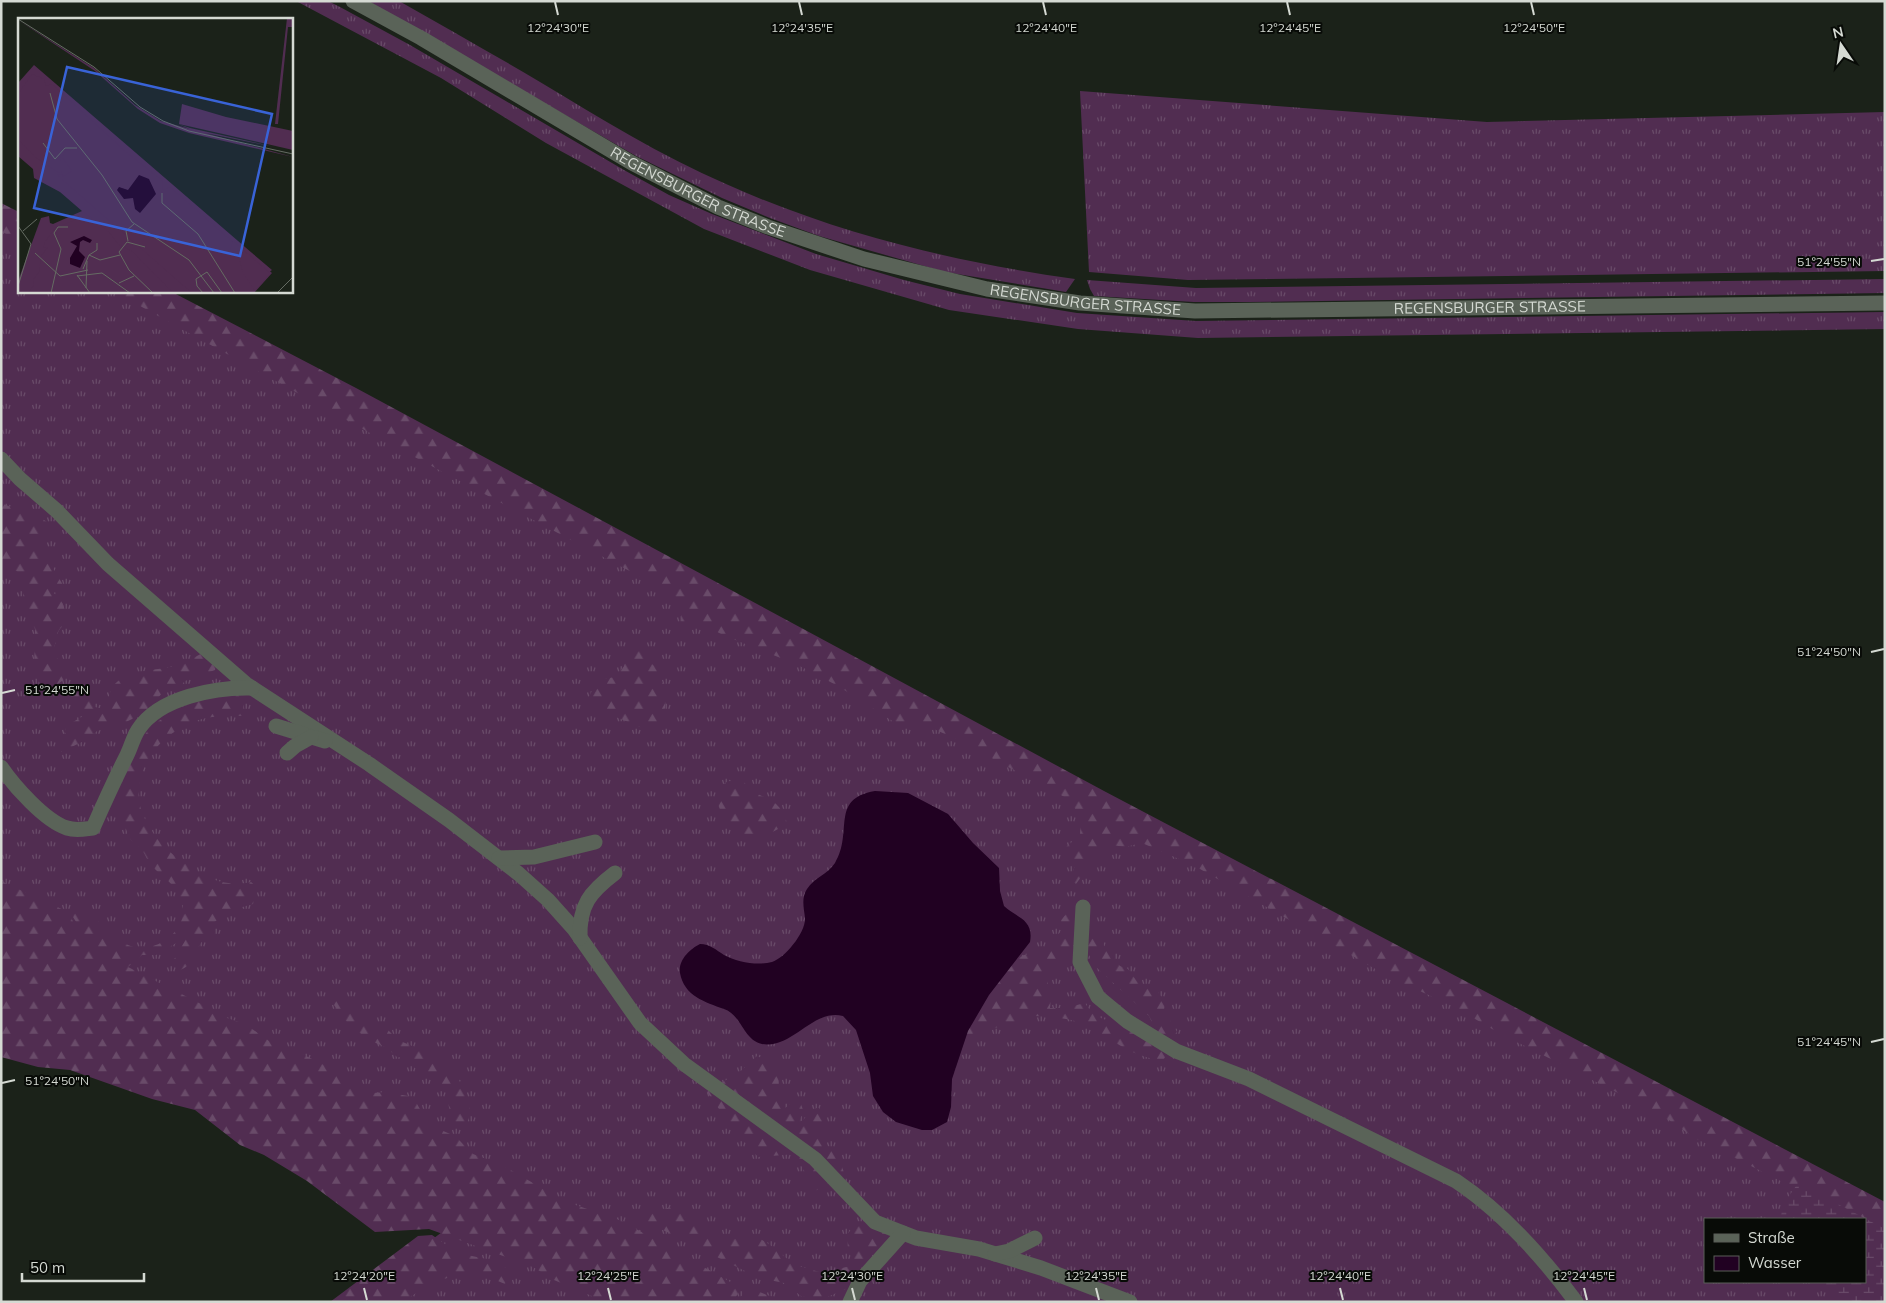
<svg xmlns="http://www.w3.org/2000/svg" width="1886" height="1303" font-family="Mulish,sans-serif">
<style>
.grass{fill:url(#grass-tufts);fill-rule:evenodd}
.forest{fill:url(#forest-firs)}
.wetland{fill:url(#wetland-marsh)}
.water{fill:#210122}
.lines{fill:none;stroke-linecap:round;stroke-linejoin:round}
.minor{stroke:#5a6358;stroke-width:15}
.ticks{fill:none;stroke:#d5dad3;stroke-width:2}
.labels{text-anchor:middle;stroke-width:4;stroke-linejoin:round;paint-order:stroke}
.street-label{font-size:15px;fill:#d5dad3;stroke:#080b07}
.inset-road{fill:none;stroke:#656c63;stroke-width:1}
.view{fill:#3963d7;fill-opacity:0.15;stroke:#3963d7;stroke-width:2.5}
.inset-edge{fill:none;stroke:#d5dad3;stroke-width:2.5}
.ticks-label{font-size:12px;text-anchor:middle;fill:#d5dad3;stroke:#080b07;stroke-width:4;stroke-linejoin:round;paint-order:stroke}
</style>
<defs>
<pattern id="grass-tufts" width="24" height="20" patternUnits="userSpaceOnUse" patternTransform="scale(1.25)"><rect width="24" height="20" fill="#512d51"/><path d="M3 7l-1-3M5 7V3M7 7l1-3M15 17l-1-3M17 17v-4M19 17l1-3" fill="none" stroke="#694b69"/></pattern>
<pattern id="forest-firs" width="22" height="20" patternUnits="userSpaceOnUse" patternTransform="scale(1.25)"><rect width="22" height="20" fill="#512d51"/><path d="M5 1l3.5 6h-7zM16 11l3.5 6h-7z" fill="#694b69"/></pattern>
<pattern id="wetland-marsh" width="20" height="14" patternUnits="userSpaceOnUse" patternTransform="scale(1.25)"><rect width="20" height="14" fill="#512d51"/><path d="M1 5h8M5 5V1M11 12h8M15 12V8" fill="none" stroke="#694b69"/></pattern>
</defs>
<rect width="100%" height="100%" fill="#1b2219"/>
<path class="grass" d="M 296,1 L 328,1 L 340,7 L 410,45 L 624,170 L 669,195 L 712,214 L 816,254 L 904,280 L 960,294 L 1077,313 L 1196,321 L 1885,312 L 1885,329 L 1198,338 L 1078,329 L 949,310 L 810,270 L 704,229 L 546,143 L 441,78 Z
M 368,1 L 399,1 C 446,28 493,54 540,82 C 600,118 661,156 726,184 C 837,234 955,262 1075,279 L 1066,292 L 945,272 L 819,236 L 770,218 L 722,198 L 636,156 Z
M 1080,91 L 1487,122 L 1885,112 L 1885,271 L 1188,280 L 1089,272 Z
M 1,217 L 19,227 L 19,291 L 140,291 L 1885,1216 L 1885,1302 L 348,1302 L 465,1215 L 1,964 ZM 1705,1219 L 1865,1219 L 1865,1282 L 1705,1282 Z
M 1885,279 L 1885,293 L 1247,302 L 1194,302 L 1094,296 L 1090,289 L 1087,280 L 1196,288 Z"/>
<path class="forest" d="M 1,203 L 19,212 L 19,241 L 1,231 Z
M 113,291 L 170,291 L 356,388 L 1104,791 L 1885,1202 L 1885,1245 L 1865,1219 L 1841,1219 L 1779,1180 L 1693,1137 L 1669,1120 L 1630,1099 L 1499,1033 L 1453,1006 L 1393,979 L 1193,865 L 1142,843 L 1125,847 L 1112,845 L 1100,850 L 1076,884 L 1070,879 L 1076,863 L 1066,847 L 1080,835 C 1081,822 1078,812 1070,800 L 958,740 L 934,729 L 894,722 L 838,686 L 798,665 L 723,635 L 704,625 L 682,625 L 680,602 L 673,594 L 390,444 Z
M 1,503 L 26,513 L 32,523 L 40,517 L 51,525 L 48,534 L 35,551 L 44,553 L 63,585 L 53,592 L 63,603 L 67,623 C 53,631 58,642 52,654 L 57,658 L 67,677 L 53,688 L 43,688 L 34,674 L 35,629 L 28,614 L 18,572 L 9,567 L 1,577 Z
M 634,645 L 643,647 L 649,662 L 658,668 L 666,694 L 665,708 L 657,723 L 642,728 L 595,708 L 589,697 L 597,680 L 615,677 L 624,666 L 623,651 Z
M 214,648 L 218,660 L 215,670 L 185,681 L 180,686 L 165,690 L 144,713 L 124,723 L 97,731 L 86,740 L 61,752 L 66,726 L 85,715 L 68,697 L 76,691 L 93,693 L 95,707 L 104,709 C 109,701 109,688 117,682 C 131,669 162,671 180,664 C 192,660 202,652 214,648 Z
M 237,693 L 243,703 L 244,716 C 230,716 216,715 202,719 C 161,730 124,774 144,817 C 153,838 171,855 190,867 C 208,880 229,887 251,882 L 257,887 L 253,904 L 232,910 L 213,923 L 215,935 C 194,940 201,952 189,964 C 187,967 182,969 179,971 L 173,961 L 188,936 L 156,955 L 142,955 L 128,967 L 209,1008 L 221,1016 L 245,1024 L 272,1043 L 294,1050 L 330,1068 L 343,1081 L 361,1094 L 385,1092 L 408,1096 L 417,1104 L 429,1125 L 455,1136 L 473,1154 L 502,1165 L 564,1201 L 622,1221 L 741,1288 L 733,1302 L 606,1302 L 554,1280 L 533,1267 L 429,1229 L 375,1232 L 307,1181 L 264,1155 L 240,1145 L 195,1110 L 152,1099 L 70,1070 L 38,1067 L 1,1057 L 1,881 L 68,912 L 78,931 L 85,936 L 73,917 L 74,911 C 79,912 85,912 89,914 C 106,925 120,949 143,948 C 170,946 194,919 178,893 C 172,882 160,875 152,866 C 147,861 146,855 142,850 C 138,846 131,842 129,836 C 110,797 125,747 159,721 C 174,709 193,701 211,698 C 220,696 227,697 237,693 Z
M 728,781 L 744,782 C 757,802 778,792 787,823 C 760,844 731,841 719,807 C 717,801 715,794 719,788 C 721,785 726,783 728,781 Z
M 1078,911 L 1103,936 L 1104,946 L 1113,948 L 1115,960 L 1120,966 L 1128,969 L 1139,984 L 1158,992 L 1165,1003 L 1164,1010 L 1177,1032 L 1168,1040 L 1157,1033 L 1149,1016 L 1096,967 L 1082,943 L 1078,941 C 1071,947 1049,970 1048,977 C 1046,987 1052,997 1050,1008 L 1063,1008 L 1068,1011 L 1073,1006 L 1085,1003 C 1095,1020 1108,1020 1125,1026 C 1138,1031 1160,1044 1166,1056 L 1163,1060 C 1131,1058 1111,1037 1083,1024 C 1072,1018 1035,1014 1022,1017 C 1018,1019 1014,1024 1011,1027 L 983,1028 L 960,1041 L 998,970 L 1024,955 L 1049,950 L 1062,929 L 1061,920 L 1068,912 Z
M 328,982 C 339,991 354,1005 359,1018 L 372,1025 L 387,1029 L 398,1040 L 433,1055 L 445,1062 L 457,1075 L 469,1104 L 470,1113 L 467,1124 L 460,1128 C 448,1117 448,1104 448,1089 C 435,1078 414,1072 406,1058 L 397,1057 L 387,1048 L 367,1039 L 346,1021 L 328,997 Z
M 757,1056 L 778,1066 L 779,1088 L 785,1108 L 799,1098 L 803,1110 L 799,1123 L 818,1107 L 830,1126 L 826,1126 L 822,1142 L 838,1153 L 844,1173 L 815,1191 L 795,1154 L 758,1157 L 731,1126 L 707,1092 L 742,1070 Z
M 673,1206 L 693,1224 L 719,1241 L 754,1236 L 766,1242 L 795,1265 L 823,1273 L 854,1265 L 848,1249 L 847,1235 L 857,1221 L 881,1231 L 893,1230 C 891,1246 879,1248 868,1258 C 862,1263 858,1278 853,1286 L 820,1300 L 801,1296 L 784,1283 L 759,1278 L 659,1228 L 648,1228 L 645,1216 Z
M 432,1235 L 458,1253 L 486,1259 L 509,1269 L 510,1277 L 505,1284 L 486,1276 L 454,1276 L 437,1281 L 401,1302 L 330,1302 L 418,1236 Z
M 747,1287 L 785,1302 L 738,1302 Z"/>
<path class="wetland" d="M 1798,1183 L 1885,1229 L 1885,1302 L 1854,1302 L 1844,1295 L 1809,1282 L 1865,1282 L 1865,1219 L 1780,1219 L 1785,1202 Z"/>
<path class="water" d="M 875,791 L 908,793 L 948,814 L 973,843 L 999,868 L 1000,891 L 1004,906 C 1017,918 1034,919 1030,942 L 989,995 L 968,1031 L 952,1079 L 951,1107 L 947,1122 L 932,1130 L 922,1130 L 896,1122 L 883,1112 L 873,1096 L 870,1073 L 856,1030 L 843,1016 C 813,1008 793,1049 762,1044 C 743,1040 742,1015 724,1009 C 705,1002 684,996 680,973 C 678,960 690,949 700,944 C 710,944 716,950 724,955 C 737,962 757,966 772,962 C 785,958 806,932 805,918 C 804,908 801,898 807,889 C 814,878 828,874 835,863 C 854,832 829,799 875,791 Z"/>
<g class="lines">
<g class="minor">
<path id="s1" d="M 353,1 L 421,38 L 632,163 L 718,207 L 768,227 L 864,259 L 987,289 L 1080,303 L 1195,311 L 1885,303"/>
<path d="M 1,459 L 20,479 L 57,511 L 108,564 L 246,684 L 369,764 L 449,820 L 519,874 L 548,900 L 574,929 L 640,1023 L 684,1064 L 815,1159 L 875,1222 L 916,1238 L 979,1249 L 1041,1268 L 1130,1302"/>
<path d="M 276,726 L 325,741"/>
<path d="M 287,753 L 295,746 L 311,737"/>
<path d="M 1,767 C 14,786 45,821 67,828 C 76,831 84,829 93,828 C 104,803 115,779 127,755 C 131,747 133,738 138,730 C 159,697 216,687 252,688"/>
<path d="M 499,858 L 534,857 L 595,842"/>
<path d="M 1083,907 L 1080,962 L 1098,997 L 1127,1021 L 1176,1051 L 1249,1079 L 1456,1181 C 1504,1213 1542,1256 1576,1302"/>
<path d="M 580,938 C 579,905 590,892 615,873"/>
<path d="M 995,1254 L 1009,1251 L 1035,1238"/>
<path d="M 850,1302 L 860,1281 L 903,1233"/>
</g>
</g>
<path class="ticks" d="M 555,2 L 558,15M 799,2 L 802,15M 1043,2 L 1046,15M 1287,2 L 1290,15M 1531,2 L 1534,15M 1871,261 L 1884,259M 1871,652 L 1884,649M 2,693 L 15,690M 1871,1042 L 1884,1039M 2,1083 L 15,1080M 364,1288 L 367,1300M 608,1288 L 611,1300M 852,1288 L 855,1300M 1096,1288 L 1099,1300M 1340,1288 L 1343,1300M 1584,1288 L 1587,1300"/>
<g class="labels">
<g class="street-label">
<text dy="5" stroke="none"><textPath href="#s1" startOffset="395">REGENSBURGER STRASSE</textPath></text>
<text dy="5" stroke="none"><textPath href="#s1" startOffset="800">REGENSBURGER STRASSE</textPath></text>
<text dy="5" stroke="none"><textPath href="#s1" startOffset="1205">REGENSBURGER STRASSE</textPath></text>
</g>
</g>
<g transform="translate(18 18)">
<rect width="275" height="275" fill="#1b2219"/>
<path d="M 269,0 L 275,0 L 275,9 L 270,9 L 260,106 L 257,106 ZM 0,2 L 76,50 L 117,87 L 143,103 L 275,139 L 171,115 L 142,105 L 120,91 L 77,53 ZM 16,49 L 254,255 L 236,275 L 8,275 L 30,210 L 69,192 L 0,132 L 0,67 ZM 164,86 L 208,99 L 275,113 L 275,132 L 161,106 ZM 160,106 L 172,110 L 257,129 L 177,113 Z" fill="#512d51"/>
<path d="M 16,47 L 227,229 L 254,252 L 250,255 L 152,169 L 144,172 L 145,163 L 108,134 L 34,66 L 28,68 L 26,61 L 14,56 L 0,76 L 0,65 ZM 0,121 L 17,139 L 41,155 L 46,153 L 42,143 L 43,135 L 48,131 L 58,131 L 48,133 L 44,139 L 54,153 L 44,159 L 45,156 L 39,157 L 174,275 L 158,275 L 151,271 L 115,234 L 100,226 L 91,214 L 66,194 L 72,200 L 62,200 L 37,210 L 27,224 L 25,230 L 30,229 L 23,238 L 21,254 L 15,262 L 16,267 L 10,275 L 0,275 L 0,263 L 23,200 L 31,198 L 32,205 L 35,206 L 64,193 L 42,174 L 16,160 L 15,151 L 0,138 Z" fill="#512d51"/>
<path d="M 215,223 L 252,255 L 237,273 L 225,255 L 221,240 L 212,232 Z" fill="#512d51"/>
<path d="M 121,157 L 131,161 L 138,176 L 122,195 L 117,191 L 115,180 L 106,181 L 99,172 L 101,169 L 110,172 ZM 66,218 L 74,222 L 72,225 L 65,222 L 62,224 L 61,233 L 67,239 L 62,250 L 52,246 L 52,240 L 59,228 L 52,224 Z" fill="#210122"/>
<path class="inset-road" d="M 0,1 L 76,49 L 122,89 L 145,103 L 171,113 L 275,136M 32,75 L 39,101 L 84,157 L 114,204 L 171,242 L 196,275M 25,125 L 37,141 L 47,130 L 59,130M 144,175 L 144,185 L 180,216 L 217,275M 0,208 L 13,226 L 0,268M 5,213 L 19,201M 110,223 L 108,213 L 116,206M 127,229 L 109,224 L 101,234 L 111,252 L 135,275M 17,235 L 42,258 L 70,252M 71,237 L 82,242 L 102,237M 65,251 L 71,237 L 79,232 L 79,225M 59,257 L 72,275M 59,258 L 84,255 L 112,275M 101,265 L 116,258M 68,270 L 69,243M 33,275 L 43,231 L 36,215 L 40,209 L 50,209M 185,275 L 179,268 L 178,261 L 189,254 L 204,275M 259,275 L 275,259"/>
<path class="view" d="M 49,49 L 254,96 L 222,238 L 16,190 Z"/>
<rect width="275" height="275" class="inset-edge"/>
</g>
<g class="ticks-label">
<text x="558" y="32">12°24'30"E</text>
<text x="802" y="32">12°24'35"E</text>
<text x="1046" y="32">12°24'40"E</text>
<text x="1290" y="32">12°24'45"E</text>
<text x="1534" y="32">12°24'50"E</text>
<text x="1829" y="266">51°24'55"N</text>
<text x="1829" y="656">51°24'50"N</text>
<text x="57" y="694">51°24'55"N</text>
<text x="1829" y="1046">51°24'45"N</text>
<text x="57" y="1085">51°24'50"N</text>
<text x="364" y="1280">12°24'20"E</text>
<text x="608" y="1280">12°24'25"E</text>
<text x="852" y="1280">12°24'30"E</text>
<text x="1096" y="1280">12°24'35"E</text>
<text x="1340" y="1280">12°24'40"E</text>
<text x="1584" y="1280">12°24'45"E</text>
</g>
<rect width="1886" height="1303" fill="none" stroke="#d5dad3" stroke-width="5"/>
<rect x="1704" y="1218" width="162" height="65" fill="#080b07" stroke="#5a5e59"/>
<rect x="1714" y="1234" width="25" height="8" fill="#5a6358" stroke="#5a5e59"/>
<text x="1748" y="1243" font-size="15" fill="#d5dad3">Straße</text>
<rect x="1714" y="1256" width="25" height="15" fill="#210122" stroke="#5a5e59"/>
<text x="1748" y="1268" font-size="15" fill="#d5dad3">Wasser</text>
<g transform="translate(1841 45) rotate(347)" stroke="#080b07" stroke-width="4" paint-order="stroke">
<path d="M0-4L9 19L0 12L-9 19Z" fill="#d5dad3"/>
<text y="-8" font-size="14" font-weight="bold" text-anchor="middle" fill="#d5dad3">N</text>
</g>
<path d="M22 1273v8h122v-8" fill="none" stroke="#d5dad3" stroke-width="2.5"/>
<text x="30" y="1273" font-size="15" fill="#d5dad3" stroke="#080b07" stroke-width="4" paint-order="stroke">50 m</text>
</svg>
